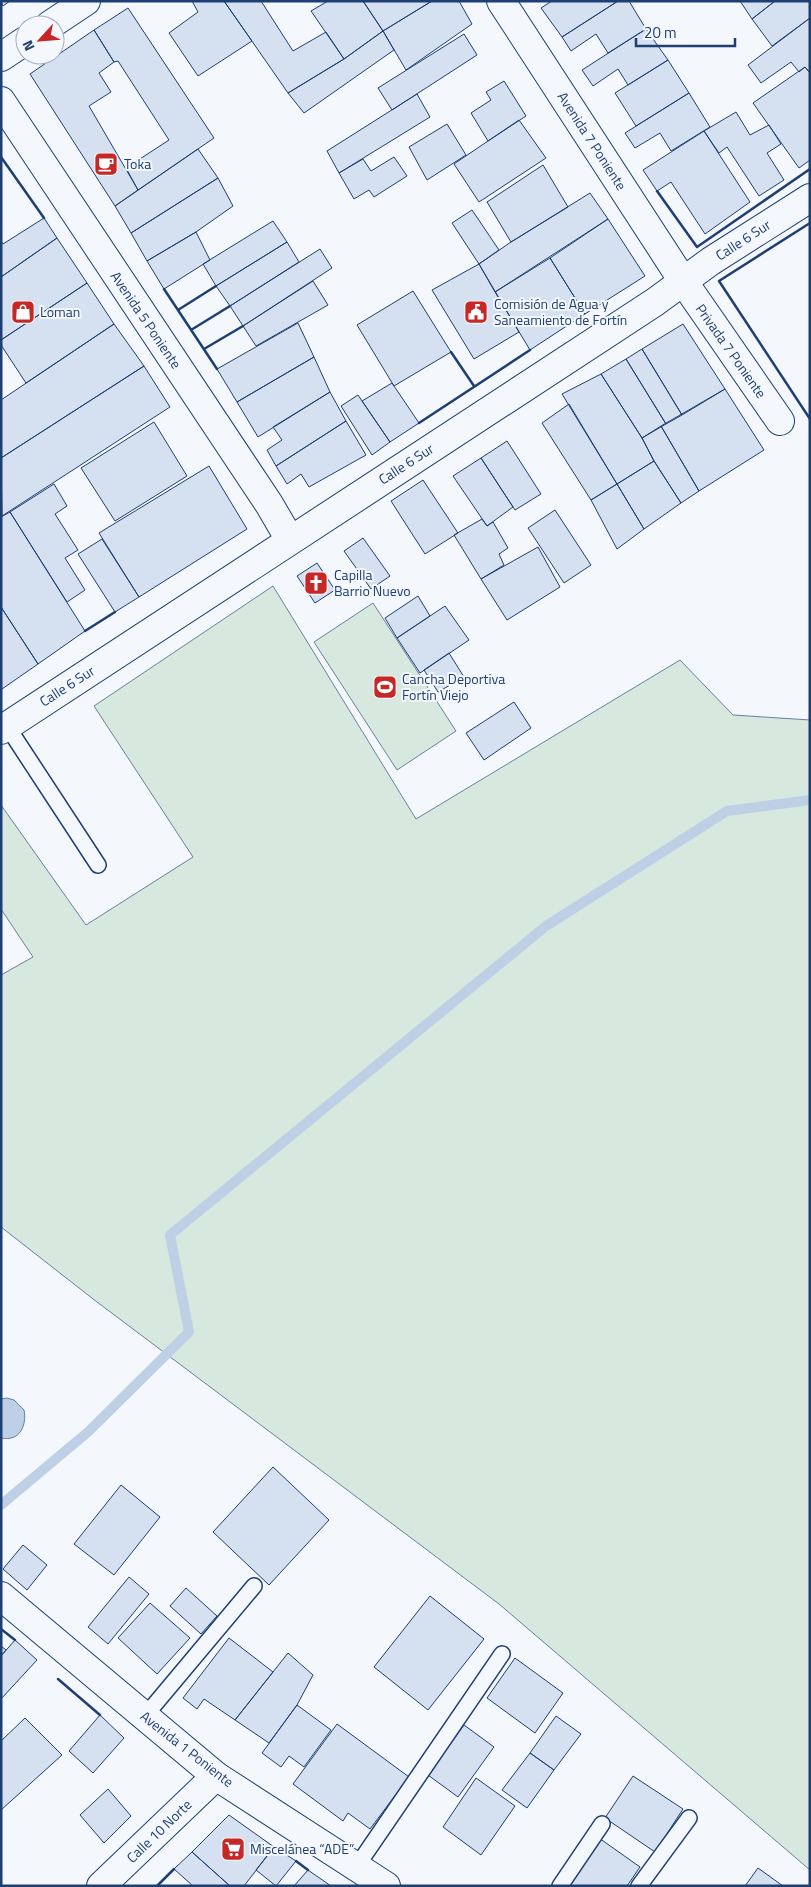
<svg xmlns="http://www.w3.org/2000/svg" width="811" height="1887" font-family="'Titillium Web',sans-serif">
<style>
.green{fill:#d7e8df;stroke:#687fa3}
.water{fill:#bed0e5;stroke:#687fa3}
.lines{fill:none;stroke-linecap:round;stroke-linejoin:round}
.stream{stroke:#bed0e5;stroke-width:10}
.building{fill:#d5e0f0;stroke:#1d3f73}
.lane-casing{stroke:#1d3f73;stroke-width:18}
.street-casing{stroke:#1d3f73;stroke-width:30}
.secondary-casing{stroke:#1d3f73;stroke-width:30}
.lane{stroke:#f4f7fb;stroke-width:15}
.street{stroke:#f4f7fb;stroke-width:28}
.secondary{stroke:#f4f7fb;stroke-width:28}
.wall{stroke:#1d3f73;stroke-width:2.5}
.labels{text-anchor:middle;stroke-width:4;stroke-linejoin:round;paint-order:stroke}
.street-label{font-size:14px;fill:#1d3f73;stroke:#f4f7fb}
.poi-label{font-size:14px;fill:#1d3f73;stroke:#f4f7fb;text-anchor:start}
</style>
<rect width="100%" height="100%" fill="#f4f7fb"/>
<path class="green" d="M 273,586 L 416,819 L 680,660 L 733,715 L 810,720 L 810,1870 L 499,1604 L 97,1302 L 1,1227 L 1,975 L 33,957 L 1,909 L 1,805 L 86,925 L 193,857 L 94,706 Z
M 373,603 L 456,731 L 397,770 L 314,642 Z"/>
<path class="water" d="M 7,1398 L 14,1400 L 24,1410 C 27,1425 20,1442 1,1438 L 1,1399 Z"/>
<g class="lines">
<path class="stream" d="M 1,1505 L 88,1432 L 189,1332 L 170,1235 L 546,926 L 727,811 L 810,800"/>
</g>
<path class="building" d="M 1,1 L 10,1 L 3,6 Z
M 192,1 L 224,1 L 252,41 L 198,76 L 169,33 L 198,12 Z
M 224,1 L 261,1 L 293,51 L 326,32 L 344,59 L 288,93 Z
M 328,1 L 363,1 L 383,31 L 344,59 L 311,11 Z
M 363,1 L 432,1 L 383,31 Z
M 432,1 L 459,1 L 472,24 L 406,70 L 383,31 Z
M 552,1 L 618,1 L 562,37 L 541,8 Z
M 618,1 L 629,1 L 646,29 L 608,53 L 596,34 L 571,51 L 562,37 Z
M 740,1 L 775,1 L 752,19 Z
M 775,1 L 810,1 L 810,18 L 772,46 L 752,19 Z
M 128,8 L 214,138 L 138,190 L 126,168 L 169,140 L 118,61 L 114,62 L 94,30 Z
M 810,18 L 810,73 L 805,67 L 799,72 L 791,62 L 761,83 L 748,65 Z
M 646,29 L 668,60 L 628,85 L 618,69 L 593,86 L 582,70 Z
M 94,30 L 114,62 L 99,73 L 111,92 L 89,106 L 138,190 L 115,206 L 30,74 Z
M 383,31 L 394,50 L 304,113 L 288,93 L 344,59 Z
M 464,34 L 477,55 L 392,110 L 378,88 Z
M 668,60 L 689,93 L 636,126 L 615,93 Z
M 805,67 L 810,73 L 810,160 L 799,168 L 753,103 Z
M 504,81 L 526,116 L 488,141 L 471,113 L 491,100 L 486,92 Z
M 689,93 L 710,127 L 671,151 L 660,133 L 635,148 L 625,133 Z
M 417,94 L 430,117 L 339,173 L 327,151 Z
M 736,112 L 750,135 L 769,125 L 781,144 L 767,153 L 784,180 L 759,196 L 727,147 L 719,153 L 704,131 Z
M 519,120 L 546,158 L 479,202 L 454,164 Z
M 447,124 L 466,155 L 427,180 L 409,147 Z
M 704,131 L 750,202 L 705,234 L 671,182 L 657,191 L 643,170 Z
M 198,149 L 218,178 L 131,233 L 115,206 Z
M 394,157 L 407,176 L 374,197 L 369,190 L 354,199 L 339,173 L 363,159 L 371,171 Z
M 543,165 L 568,207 L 511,242 L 487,202 Z
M 218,178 L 233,206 L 196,232 L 147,261 L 131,233 Z
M 590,193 L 608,219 L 495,292 L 479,264 L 511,242 Z
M 472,210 L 499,250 L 479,264 L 452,223 Z
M 44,218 L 57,238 L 1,277 L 1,241 L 3,244 Z
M 608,219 L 645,276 L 585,314 L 550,258 Z
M 273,221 L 287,242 L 216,286 L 203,264 Z
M 196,232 L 210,260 L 164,289 L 147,261 Z
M 57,238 L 87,283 L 1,340 L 1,277 Z
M 287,242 L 299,262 L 230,306 L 216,286 Z
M 320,249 L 332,268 L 243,326 L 230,306 Z
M 550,258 L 585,314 L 530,350 L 495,292 Z
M 479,264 L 519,332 L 474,359 L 432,290 Z
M 313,281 L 328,305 L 256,346 L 243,326 Z
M 87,283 L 114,324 L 26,383 L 1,345 L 1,340 Z
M 413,291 L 451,352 L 394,386 L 357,325 Z
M 298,323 L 314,357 L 237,402 L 217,369 Z
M 114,324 L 144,366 L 1,458 L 1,400 Z
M 683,324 L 725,389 L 682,415 L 642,349 Z
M 642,349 L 682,415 L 666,424 L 626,359 Z
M 314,357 L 330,392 L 258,437 L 237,402 Z
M 626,359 L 666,424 L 642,438 L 601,374 Z
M 144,366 L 170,407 L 2,516 L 1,458 Z
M 601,374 L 642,438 L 654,461 L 617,484 L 562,394 Z
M 392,383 L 419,423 L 390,442 L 362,401 Z
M 725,389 L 764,450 L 699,491 L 661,426 Z
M 330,392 L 346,421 L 276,466 L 267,450 L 282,440 L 273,427 Z
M 358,395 L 390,442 L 372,455 L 341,406 Z
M 569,404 L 617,484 L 591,500 L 542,423 Z
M 346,421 L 366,455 L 309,487 L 301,474 L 287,484 L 276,466 Z
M 154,422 L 187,476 L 115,521 L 81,468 Z
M 661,426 L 699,491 L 681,503 L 654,461 L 642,438 Z
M 507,441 L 541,494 L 515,510 L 481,458 Z
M 481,458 L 513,507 L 487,526 L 453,476 Z
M 654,461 L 681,503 L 644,529 L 617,484 Z
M 209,466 L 247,529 L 139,597 L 99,533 Z
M 423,480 L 458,533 L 425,554 L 391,501 Z
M 54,484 L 67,506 L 55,514 L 78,550 L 65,558 L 85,590 L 67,602 L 10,512 Z
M 617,484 L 644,529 L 617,549 L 591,500 Z
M 555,510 L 591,565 L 564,583 L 528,528 Z
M 10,512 L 85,631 L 38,664 L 1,607 L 1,517 Z
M 482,519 L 487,526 L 493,522 L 508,548 L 499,554 L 504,565 L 481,579 L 454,535 Z
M 363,538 L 390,576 L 371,589 L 344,551 Z
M 102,539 L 139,597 L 115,612 L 78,554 Z
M 538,547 L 560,587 L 507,620 L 481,579 Z
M 317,563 L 335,590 L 315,603 L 297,576 Z
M 418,596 L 430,616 L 397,638 L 385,618 Z
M 445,606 L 469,640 L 420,673 L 397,638 Z
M 1,607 L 38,664 L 2,689 L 1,687 Z
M 449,653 L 464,677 L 438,692 L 424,670 Z
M 514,702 L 531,728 L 484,760 L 466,733 Z
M 273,1467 L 329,1520 L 269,1585 L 213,1532 Z
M 121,1485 L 160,1517 L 114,1575 L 74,1544 Z
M 23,1545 L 47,1565 L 27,1590 L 3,1569 Z
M 129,1577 L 149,1594 L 108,1644 L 88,1627 Z
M 186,1588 L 217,1616 L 201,1634 L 170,1606 Z
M 430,1596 L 484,1639 L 428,1710 L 374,1667 Z
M 150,1603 L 190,1638 L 157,1674 L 118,1638 Z
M 229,1638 L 273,1672 L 235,1720 L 204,1699 L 197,1709 L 183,1698 Z
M 15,1640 L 37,1660 L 1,1699 L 1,1656 Z
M 1,1646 L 6,1650 L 1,1656 Z
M 288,1653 L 313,1675 L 297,1705 L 269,1743 L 235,1720 Z
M 515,1658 L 563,1693 L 535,1733 L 487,1698 Z
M 297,1705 L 331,1730 L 304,1767 L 289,1756 L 281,1767 L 262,1753 Z
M 100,1715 L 124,1738 L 93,1773 L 69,1751 Z
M 556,1716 L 581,1734 L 554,1770 L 530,1753 Z
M 25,1718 L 62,1755 L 1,1810 L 1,1741 Z
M 337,1724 L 409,1777 L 370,1829 L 348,1813 L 343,1821 L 293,1784 Z
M 464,1725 L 494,1747 L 458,1797 L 428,1775 Z
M 530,1753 L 554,1770 L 527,1808 L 502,1790 Z
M 633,1776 L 683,1809 L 655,1852 L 605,1818 Z
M 476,1778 L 515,1806 L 481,1855 L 443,1827 Z
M 108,1789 L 131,1816 L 104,1843 L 80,1815 Z
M 229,1815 L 274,1847 L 244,1886 L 230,1886 L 192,1852 Z
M 599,1838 L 640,1867 L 627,1886 L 565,1886 Z
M 274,1847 L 296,1861 L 276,1886 L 256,1870 Z
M 192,1852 L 230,1886 L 193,1886 L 174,1869 Z
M 758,1868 L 783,1886 L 745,1886 Z
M 308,1870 L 331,1886 L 294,1886 Z"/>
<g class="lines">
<g class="lane-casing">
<path id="lane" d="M 7,726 L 98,865
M 145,1716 L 254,1586
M 357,1866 L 502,1654
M 560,1886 L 602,1824
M 639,1886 L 689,1818"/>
</g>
<g class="street-casing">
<path id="street" d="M 501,1 L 683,281 L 780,421
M 50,25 L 86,1
M 1,57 L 25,41
M 1,101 L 269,504 L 290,540
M 1,730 L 655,302 L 711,261 L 810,198
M 101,1886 L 216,1776"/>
</g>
<g class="secondary-casing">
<path id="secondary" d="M 1,1596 L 216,1776 L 386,1886"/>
</g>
<use href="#lane" class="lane"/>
<use href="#street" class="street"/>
<use href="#secondary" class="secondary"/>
<path class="wall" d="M 1,157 L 44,218
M 657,191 L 697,247 L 810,169
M 810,223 L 719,281 L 810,419
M 164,289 L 217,369
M 178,310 L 216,286
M 191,330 L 230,306
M 204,349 L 243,326
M 451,352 L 474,386
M 419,423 L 530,350
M 85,631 L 115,612
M 1,1629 L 15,1640
M 58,1679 L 100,1715
M 296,1861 L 308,1870
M 157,1886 L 174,1869"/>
</g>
<defs>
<g id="cafe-square" transform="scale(1.25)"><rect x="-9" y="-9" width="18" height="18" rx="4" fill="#c62828" stroke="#f4f7fb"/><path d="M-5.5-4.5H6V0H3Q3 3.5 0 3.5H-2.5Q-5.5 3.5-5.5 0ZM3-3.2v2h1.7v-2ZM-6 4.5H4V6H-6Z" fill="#fff"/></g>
<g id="shop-square" transform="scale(1.25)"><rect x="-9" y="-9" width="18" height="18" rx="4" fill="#c62828" stroke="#f4f7fb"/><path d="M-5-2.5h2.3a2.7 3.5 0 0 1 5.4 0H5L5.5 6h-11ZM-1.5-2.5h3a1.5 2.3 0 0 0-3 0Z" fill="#fff"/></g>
<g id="civic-square" transform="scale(1.25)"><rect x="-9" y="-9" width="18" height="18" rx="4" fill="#c62828" stroke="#f4f7fb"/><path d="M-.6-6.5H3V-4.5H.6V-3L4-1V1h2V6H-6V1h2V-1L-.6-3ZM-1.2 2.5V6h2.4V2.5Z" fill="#fff"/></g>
<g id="church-square" transform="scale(1.25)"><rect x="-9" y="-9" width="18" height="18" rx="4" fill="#c62828" stroke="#f4f7fb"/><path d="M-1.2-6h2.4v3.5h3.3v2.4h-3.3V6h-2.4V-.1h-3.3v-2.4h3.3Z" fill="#fff"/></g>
<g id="stadium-square" transform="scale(1.25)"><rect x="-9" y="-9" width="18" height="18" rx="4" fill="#c62828" stroke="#f4f7fb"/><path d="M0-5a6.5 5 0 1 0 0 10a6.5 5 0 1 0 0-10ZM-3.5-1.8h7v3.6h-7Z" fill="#fff"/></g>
<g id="supermarket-square" transform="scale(1.25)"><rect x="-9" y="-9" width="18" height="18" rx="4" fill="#c62828" stroke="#f4f7fb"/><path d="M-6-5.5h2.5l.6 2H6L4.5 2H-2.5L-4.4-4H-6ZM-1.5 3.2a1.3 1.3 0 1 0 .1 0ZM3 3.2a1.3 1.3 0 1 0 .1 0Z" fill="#fff"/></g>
</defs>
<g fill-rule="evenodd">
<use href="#cafe-square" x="106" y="164"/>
<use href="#shop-square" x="23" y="312"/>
<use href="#civic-square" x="476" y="312"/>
<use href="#church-square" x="316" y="583"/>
<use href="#stadium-square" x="385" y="687"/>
<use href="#supermarket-square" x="233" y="1849"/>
</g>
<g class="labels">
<g class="street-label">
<text transform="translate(592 141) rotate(57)" y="5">Avenida 7 Poniente</text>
<text transform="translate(743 240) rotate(-33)" y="5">Calle 6 Sur</text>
<text transform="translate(146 320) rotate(56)" y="5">Avenida 5 Poniente</text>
<text transform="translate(731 351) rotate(55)" y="5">Privada 7 Poniente</text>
<text transform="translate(406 464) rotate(-33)" y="5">Calle 6 Sur</text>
<text transform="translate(67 686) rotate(-33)" y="5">Calle 6 Sur</text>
<text transform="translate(187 1749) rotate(38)" y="5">Avenida 1 Poniente</text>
<text transform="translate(159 1831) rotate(-44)" y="5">Calle 10 Norte</text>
</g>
<g class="poi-label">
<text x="124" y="169">Toka</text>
<text x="494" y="309">Comisión de Agua y<tspan x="494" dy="16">Saneamiento de Fortín</tspan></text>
<text x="40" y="317">Loman</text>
<text x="334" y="580">Capilla<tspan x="334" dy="16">Barrio Nuevo</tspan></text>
<text x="402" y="684">Cancha Deportiva<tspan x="402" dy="16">Fortín Viejo</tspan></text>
<text x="250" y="1854">Miscelánea “ADE”</text>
</g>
</g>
<rect width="811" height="1887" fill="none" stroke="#1d3f73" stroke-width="5"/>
<g transform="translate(40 40) rotate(244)"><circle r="24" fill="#f4f7fb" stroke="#9eadc5"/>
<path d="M0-4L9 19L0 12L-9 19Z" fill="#c62828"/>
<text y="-8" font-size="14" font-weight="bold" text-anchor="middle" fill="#1d3f73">N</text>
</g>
<path d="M636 38v8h99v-8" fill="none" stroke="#1d3f73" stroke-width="2.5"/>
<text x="644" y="38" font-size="15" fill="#1d3f73" stroke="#f4f7fb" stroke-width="4" paint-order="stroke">20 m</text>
</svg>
